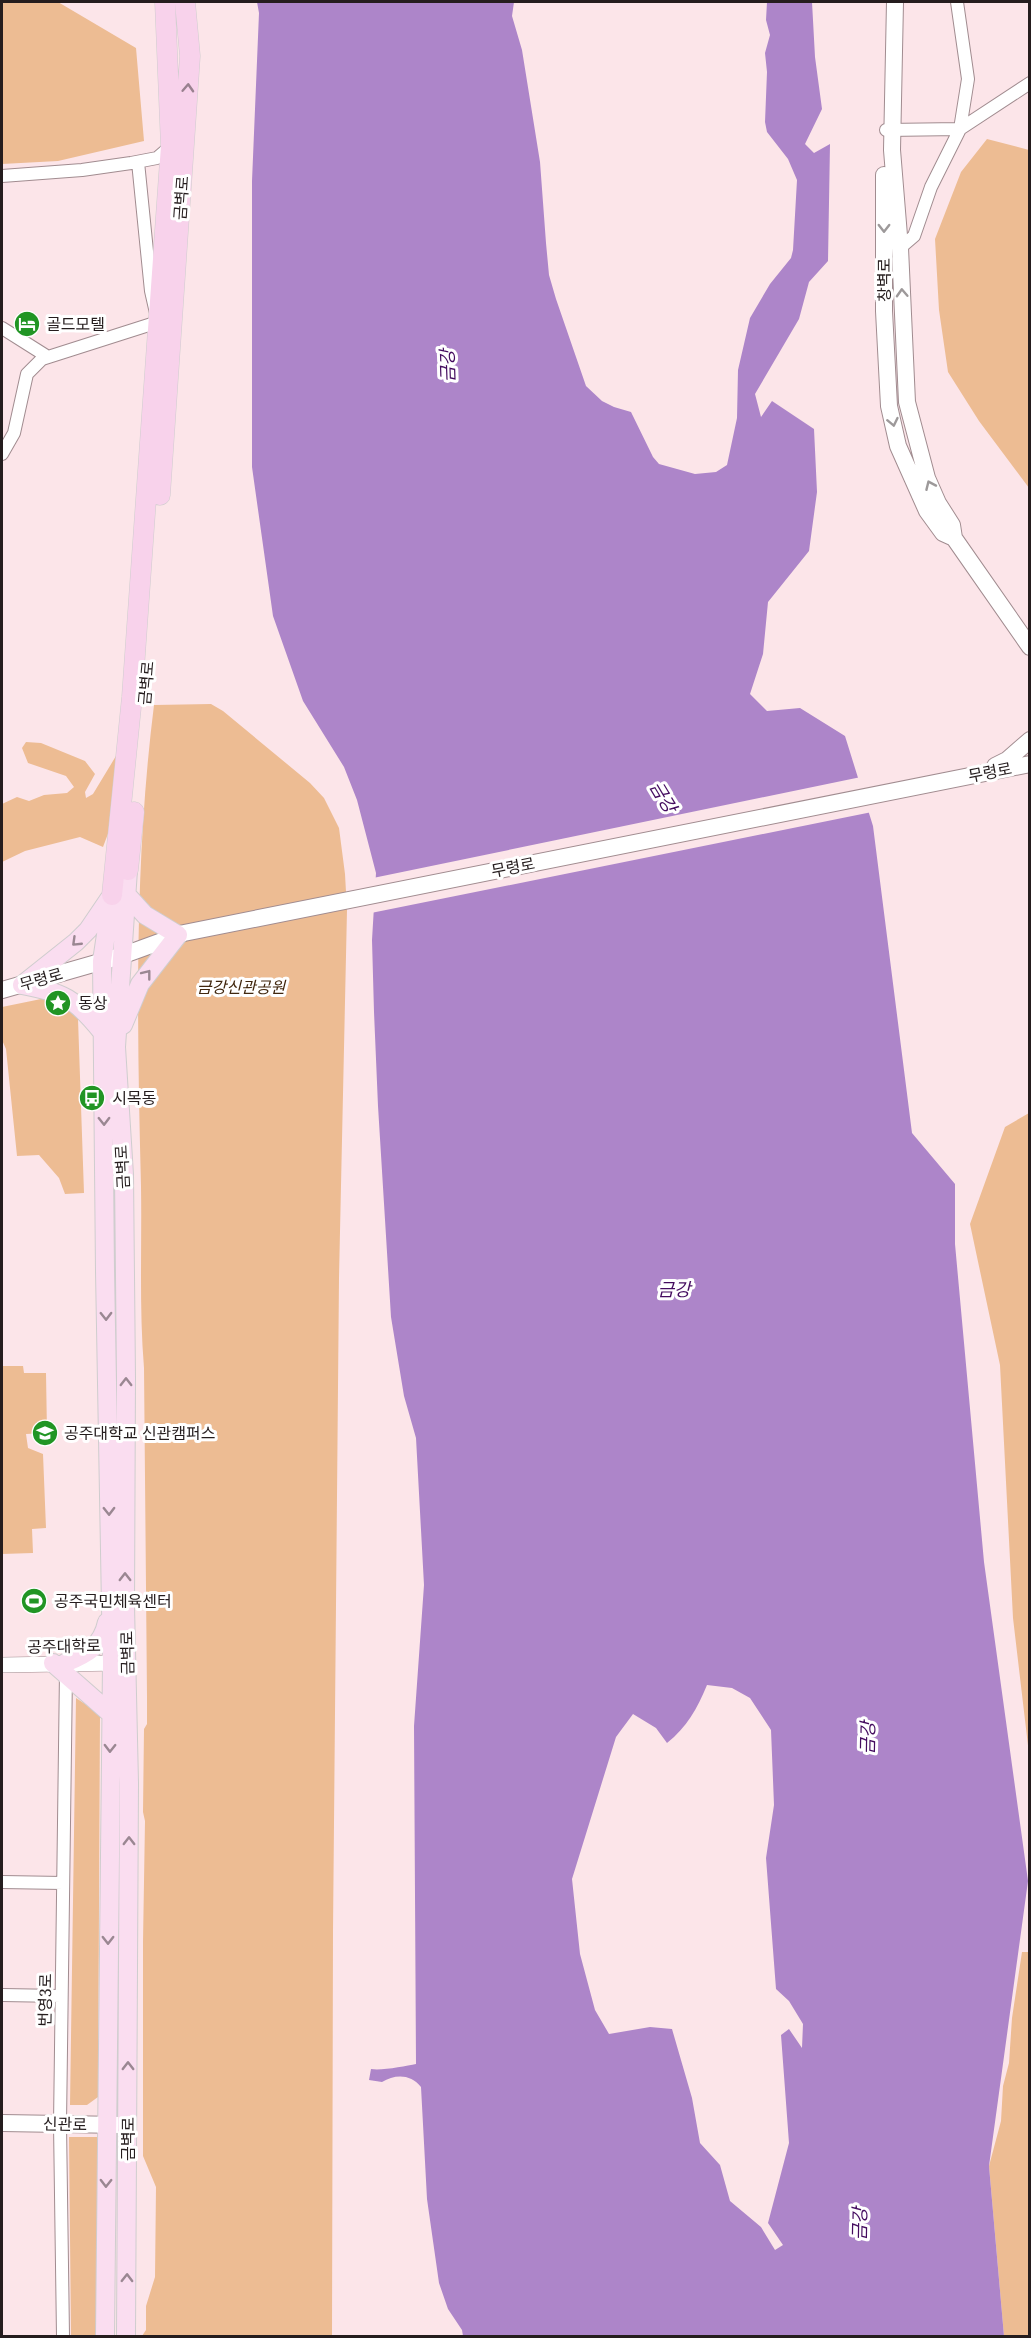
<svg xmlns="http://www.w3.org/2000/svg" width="1031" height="2338" font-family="'Noto Serif','Noto Sans KR',serif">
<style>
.green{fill:#edbc93}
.water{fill:#ad85c9;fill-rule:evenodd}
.pier{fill:#fce5e9}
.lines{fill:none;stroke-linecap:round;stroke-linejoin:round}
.minor-casing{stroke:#a18c90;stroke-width:14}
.tertiary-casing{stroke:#a18c90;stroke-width:16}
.secondary-casing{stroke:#a18c90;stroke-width:18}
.primary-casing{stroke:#cfcdce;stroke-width:20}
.trunk-casing{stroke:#cfcdce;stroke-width:21}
.minor{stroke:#fff;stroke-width:12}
.tertiary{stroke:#fff;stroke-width:15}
.secondary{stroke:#fff;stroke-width:16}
.primary{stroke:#faddf0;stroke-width:18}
.trunk{stroke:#f8d2eb;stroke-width:20}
.oneway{stroke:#99818f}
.oneway2{stroke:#9d999a}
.oneway3{stroke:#9a8792}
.labels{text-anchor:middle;stroke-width:6;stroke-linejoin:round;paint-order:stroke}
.street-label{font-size:16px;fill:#251d1e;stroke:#fff}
.poi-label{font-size:16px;fill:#251d1e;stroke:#fff;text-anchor:start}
.park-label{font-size:16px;font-style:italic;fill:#41270e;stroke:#fff}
.water-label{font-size:18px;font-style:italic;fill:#440c5f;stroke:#fff}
</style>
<rect width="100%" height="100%" fill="#fce5e9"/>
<path class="green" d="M 2,2 L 58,2 L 136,48 L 144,141 L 58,161 L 2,164 Z
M 987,139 L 1029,150 L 1029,488 L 979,421 L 948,372 L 939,310 L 935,239 L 961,172 Z
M 211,704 L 223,711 L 310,783 L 324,798 L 339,828 L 345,874 L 347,910 L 339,1278 L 333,1932 L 332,2336 L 142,2336 L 146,2330 L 146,2306 L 155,2277 L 156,2187 L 143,2156 L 143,1942 L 145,1821 L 143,1812 L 144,1729 L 147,1724 L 147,1697 L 144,1368 C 139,1307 142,1246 141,1186 C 137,1026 134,864 154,705 Z
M 26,742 L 41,743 L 85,761 L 95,774 L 85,792 L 86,798 L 93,794 L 119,751 L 109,831 L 103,847 L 80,837 L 25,851 L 2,862 L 2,804 L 17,797 L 29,801 L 44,795 L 67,793 L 74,787 L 66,776 L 28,763 L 22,748 Z
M 46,998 L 64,1003 L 78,1019 L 84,1193 L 65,1194 L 59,1178 L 39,1155 L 17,1156 L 6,1049 L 2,1040 L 2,1007 Z
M 1029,1113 L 1030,1754 L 1029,1754 L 1013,1618 L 1000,1365 L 970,1224 L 1005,1127 Z
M 2,1366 L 23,1366 L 24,1373 L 46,1373 L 47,1433 L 26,1434 L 28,1448 L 43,1454 L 46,1528 L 32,1529 L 33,1553 L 2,1554 Z
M 76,1698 L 100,1714 L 98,2097 L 87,2105 L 70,2105 Z
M 1022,1952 L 1029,1952 L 1029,2336 L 1004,2336 L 989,2166 L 1001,2121 L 1003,2086 L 1009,2063 L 1012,2018 Z
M 69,2137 L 97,2137 L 99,2336 L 71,2336 Z"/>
<path class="water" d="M 257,2 L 514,2 L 512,16 L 522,50 L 540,162 L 546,243 L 549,275 L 556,299 L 586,386 L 602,401 L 614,407 L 631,412 L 653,457 L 659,464 L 695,474 L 716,472 L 727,465 L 737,418 L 738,370 L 750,318 L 770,284 L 791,258 L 793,250 L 797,180 L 788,159 L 767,132 L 765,122 L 767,72 L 765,53 L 770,35 L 766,20 L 767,2 L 812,2 L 815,57 L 822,109 L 805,144 L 814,153 L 830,144 L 828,261 L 809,282 L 799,319 L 755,394 L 761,417 L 772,401 L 814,429 L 817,492 L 809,551 L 768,602 L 763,654 L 750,694 L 767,711 L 800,708 L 845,736 L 873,826 L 912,1133 L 955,1184 L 955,1244 L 984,1562 L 1028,1881 L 989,2166 L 1004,2336 L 463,2336 L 462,2330 L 448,2309 L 439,2283 L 427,2199 L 421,2087 C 411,2074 395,2074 382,2082 L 369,2080 L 371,2069 C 381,2071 406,2066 416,2064 L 414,1726 L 424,1585 L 416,1438 L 404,1396 L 391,1317 L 378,1106 L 374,1012 L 372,940 L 376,873 L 357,800 L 344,767 L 303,701 L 273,616 L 252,467 L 252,181 L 259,13 ZM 707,1685 L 732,1688 L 750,1698 L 771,1730 L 774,1805 L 766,1858 L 776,1989 L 789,2001 L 803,2024 L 802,2048 L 789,2029 L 781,2035 L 789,2143 L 768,2223 L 783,2245 L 775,2250 L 761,2227 L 730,2201 L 720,2165 L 700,2143 L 692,2098 L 672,2029 L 650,2027 L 609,2034 L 595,2010 L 580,1954 L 572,1879 L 616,1737 L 633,1714 L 656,1728 L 667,1743 C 687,1727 697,1709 707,1685 Z"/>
<path class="pier" d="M 861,777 L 872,812 L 371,913 L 373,878 Z"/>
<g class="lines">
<g class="minor-casing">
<path id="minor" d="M 886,130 L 960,129 L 1030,83
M 2,176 L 82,170 L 131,163 L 157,158 L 171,146
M 900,248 L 914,236 L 931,187 L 960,129 L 968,79 L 957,2
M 2,328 L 48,357
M 2,454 L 14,433 L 27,374 L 42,359 L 158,322 L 151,291 L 138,162
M 2,1882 L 63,1883
M 2,1995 L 61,1996
M 63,2336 L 60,2124 L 66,1672"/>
</g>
<g class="tertiary-casing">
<path id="tertiary" d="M 2,1665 L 121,1663"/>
</g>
<g class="secondary-casing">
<path id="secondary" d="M 895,2 L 892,150 L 900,248 L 907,402 L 927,478 L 938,503 L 952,525 L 954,538 L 1030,647
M 884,175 L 884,311 L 889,406 L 898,446 L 927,511 L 943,533 L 954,538
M 995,766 L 1007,760 L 1030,740
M 2,990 L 121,956 L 184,933 L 1030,764
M 2,2123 L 121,2125"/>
</g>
<g class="primary-casing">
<path id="primary" d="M 22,985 L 76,942 L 88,930 L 109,899
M 22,985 C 64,993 75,998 102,1032
M 123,1025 L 140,984 L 178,935 L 145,915 L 126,894
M 53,1663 L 111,1714
M 65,1663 C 87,1654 102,1646 107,1622
M 105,2336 L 112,1663 L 105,1271 L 102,961 L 112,895
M 126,2336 L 129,1783 L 125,1606 L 126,1377 L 124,1175 L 116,1047 L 128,870"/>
</g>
<g class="trunk-casing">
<path id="trunk" d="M 160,495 L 190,56 L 185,2
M 128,870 L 134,812
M 112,895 L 132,697 L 171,146 L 165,2"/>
</g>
<use href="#minor" class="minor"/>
<use href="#tertiary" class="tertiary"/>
<use href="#secondary" class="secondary"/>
<use href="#primary" class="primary"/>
<use href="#trunk" class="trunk"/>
</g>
<defs><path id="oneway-chevron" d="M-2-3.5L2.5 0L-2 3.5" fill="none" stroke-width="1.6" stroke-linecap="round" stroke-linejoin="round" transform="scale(1.5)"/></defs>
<use class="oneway" href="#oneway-chevron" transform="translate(188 88) rotate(-87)"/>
<g class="oneway2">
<use href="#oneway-chevron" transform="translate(884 228) rotate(90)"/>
<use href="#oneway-chevron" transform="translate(902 293) rotate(-93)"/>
<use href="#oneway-chevron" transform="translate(893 422) rotate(78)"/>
<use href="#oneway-chevron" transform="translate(930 485) rotate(-114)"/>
</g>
<g class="oneway3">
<use href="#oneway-chevron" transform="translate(76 942) rotate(136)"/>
<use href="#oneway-chevron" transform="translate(147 974) rotate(-52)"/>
<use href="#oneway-chevron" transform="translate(104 1121) rotate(89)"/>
<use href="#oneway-chevron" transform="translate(106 1316) rotate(89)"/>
<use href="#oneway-chevron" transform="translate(126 1382) rotate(-90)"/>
<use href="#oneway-chevron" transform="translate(109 1511) rotate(89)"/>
<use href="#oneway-chevron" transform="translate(125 1577) rotate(-90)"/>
<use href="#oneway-chevron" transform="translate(110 1748) rotate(91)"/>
<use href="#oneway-chevron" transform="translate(129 1841) rotate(-90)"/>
<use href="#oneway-chevron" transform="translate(108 1940) rotate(90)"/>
<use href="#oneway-chevron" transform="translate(128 2066) rotate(-90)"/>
<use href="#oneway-chevron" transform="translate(106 2183) rotate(91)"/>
<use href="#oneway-chevron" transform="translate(127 2278) rotate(-89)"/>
</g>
<defs>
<g id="hotel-disc" transform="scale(1.35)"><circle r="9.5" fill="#219524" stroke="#fff"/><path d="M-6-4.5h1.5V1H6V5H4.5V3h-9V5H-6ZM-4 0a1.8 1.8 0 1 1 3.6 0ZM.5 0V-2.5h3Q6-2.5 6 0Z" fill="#fff"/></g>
<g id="sight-disc" transform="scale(1.35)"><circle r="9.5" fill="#219524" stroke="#fff"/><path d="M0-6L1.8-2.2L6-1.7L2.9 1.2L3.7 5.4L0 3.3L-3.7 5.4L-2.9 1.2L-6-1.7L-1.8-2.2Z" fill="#fff"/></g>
<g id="bus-disc" transform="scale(1.35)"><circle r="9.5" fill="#219524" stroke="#fff"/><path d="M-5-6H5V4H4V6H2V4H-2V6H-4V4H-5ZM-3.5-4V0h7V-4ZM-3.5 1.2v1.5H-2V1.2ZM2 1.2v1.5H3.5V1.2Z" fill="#fff"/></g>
<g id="university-disc" transform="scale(1.35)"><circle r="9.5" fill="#219524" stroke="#fff"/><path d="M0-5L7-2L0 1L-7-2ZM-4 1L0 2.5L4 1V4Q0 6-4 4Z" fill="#fff"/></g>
<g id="stadium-disc" transform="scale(1.35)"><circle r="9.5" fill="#219524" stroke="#fff"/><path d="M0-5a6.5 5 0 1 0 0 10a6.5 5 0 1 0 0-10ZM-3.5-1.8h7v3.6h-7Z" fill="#fff"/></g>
</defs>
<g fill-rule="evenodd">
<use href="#hotel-disc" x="27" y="324"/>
<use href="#sight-disc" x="58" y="1003"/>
<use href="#bus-disc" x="92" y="1098"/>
<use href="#university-disc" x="45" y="1433"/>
<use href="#stadium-disc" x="34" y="1601"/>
</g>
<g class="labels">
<g class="street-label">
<text transform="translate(181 198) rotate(-86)" y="6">금벽로</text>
<text transform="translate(884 280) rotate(-90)" y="6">창벽로</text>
<text transform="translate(146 683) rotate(-85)" y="6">금벽로</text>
<text transform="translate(990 772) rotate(-11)" y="6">무령로</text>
<text transform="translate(513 867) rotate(-11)" y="6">무령로</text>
<text transform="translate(41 979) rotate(-16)" y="6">무령로</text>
<text transform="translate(122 1167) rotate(-93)" y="6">금벽로</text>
<text transform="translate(64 1646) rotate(-1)" y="6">공주대학로</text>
<text transform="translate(127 1653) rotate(-91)" y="6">금벽로</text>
<text transform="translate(45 2000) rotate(-89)" y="6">번영3로</text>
<text transform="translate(65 2124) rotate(1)" y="6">신관로</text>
<text transform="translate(128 2139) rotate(-90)" y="6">금벽로</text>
</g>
<g class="poi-label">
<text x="46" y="330">골드모텔</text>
<text x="78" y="1009">동상</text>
<text x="112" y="1104">시목동</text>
<text x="64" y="1439">공주대학교 신관캠퍼스</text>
<text x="54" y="1607">공주국민체육센터</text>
</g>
<g class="park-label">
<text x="241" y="993">금강신관공원</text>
</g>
<g class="water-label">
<text transform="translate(448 366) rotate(-92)" y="6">금강</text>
<text transform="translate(663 797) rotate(59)" y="6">금강</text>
<text x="674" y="1296">금강</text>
<text transform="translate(868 1738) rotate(-89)" y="6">금강</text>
<text transform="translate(860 2224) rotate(-89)" y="6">금강</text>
</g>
</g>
<rect width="1031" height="2338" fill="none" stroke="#251d1e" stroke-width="6"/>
</svg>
